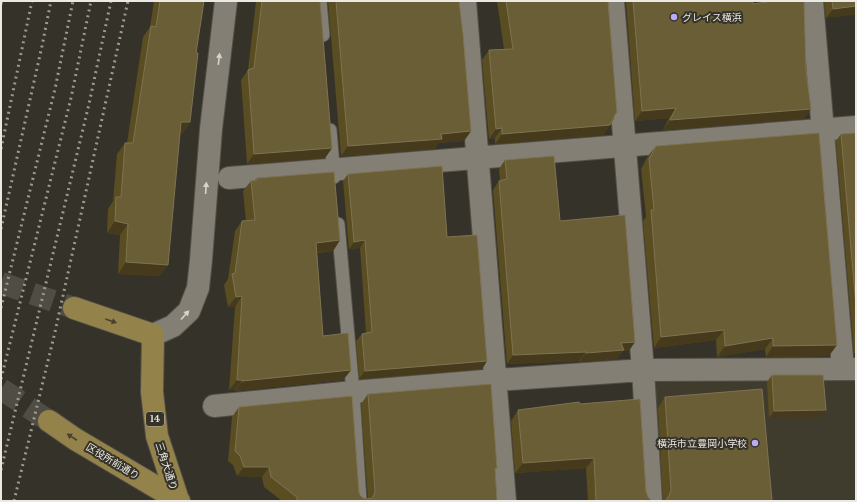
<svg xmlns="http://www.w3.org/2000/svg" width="857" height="502" font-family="'Libre Baskerville','Noto Sans JP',serif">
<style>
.built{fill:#403c2d}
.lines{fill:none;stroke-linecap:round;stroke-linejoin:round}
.primary-tunnel{stroke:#504d45;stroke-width:22;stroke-dasharray:22 11;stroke-linecap:butt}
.lane-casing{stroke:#535048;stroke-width:15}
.street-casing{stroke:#535048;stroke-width:24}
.primary-casing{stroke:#535048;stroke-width:24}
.lane{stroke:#837f74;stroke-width:13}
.street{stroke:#837f74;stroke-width:22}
.primary{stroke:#93834b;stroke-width:22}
.rail{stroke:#9b9991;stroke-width:3;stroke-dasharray:2 4;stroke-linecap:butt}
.wall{fill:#5a4d22}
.shaded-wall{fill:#453b1c}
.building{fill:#6a5e37;stroke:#7e7352}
.oneway{fill:#d6d4cd}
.oneway2{fill:#484230}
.poi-dot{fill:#b9abf7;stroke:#353229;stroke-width:1.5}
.labels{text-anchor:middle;stroke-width:4;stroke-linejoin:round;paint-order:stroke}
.shield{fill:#353229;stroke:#b4b2ab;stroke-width:1}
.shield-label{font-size:9px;font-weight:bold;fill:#ebe9e3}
.poi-label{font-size:10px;fill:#ebe9e3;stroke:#353229;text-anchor:start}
.street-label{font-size:10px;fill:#ebe9e3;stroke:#353229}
</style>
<rect width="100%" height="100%" fill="#353229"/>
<path class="built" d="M 660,376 L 856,376 L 856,501 L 659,501 L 648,385 Z"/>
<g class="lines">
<path class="primary-tunnel" d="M 1,283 L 74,308
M 1,389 L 49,421"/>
<g class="lane-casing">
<path id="lane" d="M 320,1 L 323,35
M 330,130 L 334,177
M 338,224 L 353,392 L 360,501"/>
</g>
<g class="street-casing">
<path id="street" d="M 465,1 L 505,501
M 613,1 L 643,370 L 651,501
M 812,1 L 843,369
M 229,178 L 856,127
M 153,335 L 173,326 L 189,311 L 198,288 L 201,260 L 211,129 L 226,1
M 214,406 L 353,392 L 496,380 L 643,370 L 856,369"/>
</g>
<g class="primary-casing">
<path id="primary" d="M 74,308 L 153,335 L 152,392 L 157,436 L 178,500 L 179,501
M 49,421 L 75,439 L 178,500"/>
</g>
<use href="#lane" class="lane"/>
<use href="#street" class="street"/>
<use href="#primary" class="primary"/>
<path class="rail" d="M 1,4 L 2,1
M 1,149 L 32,1
M 1,229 L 42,46 L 51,1
M 1,308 L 55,89 L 73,1
M 1,379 L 71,98 L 91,1
M 1,470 L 89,104 L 111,1
M 14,501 L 55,332 L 128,1"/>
</g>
<path class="wall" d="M 154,1 L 204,1 L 196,53 L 190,122 L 182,134 L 180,134 L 160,276 L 118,274 L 120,235 L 107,233 L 108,209 L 113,201 L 117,154 L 125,143 L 127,143 L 143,37 L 150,27 Z
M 256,1 L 320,1 L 332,148 L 325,158 L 247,164 L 241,80 L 248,70 Z
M 328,1 L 459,1 L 471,131 L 464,141 L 438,143 L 435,149 L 341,156 Z
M 497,1 L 608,1 L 614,119 L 610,125 L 603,135 L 495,144 L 495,138 L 489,139 L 482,60 L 489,50 L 504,49 Z
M 626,1 L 753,1 L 753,4 L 806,71 L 811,109 L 804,119 L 663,130 L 669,118 L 635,121 Z
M 824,1 L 856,1 L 826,18 Z
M 856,133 L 856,353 L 854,353 L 836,141 L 841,134 Z
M 656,146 L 829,356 L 766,357 L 765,349 L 717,357 L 716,340 L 654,348 L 643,221 L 646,217 L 641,169 L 648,156 Z
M 505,160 L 560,221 L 629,351 L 623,351 L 617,359 L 579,362 L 579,361 L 507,364 L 493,190 L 499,181 L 500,181 L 499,169 Z
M 348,174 L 447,237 L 487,361 L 482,369 L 359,379 L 356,341 L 362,334 L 366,333 L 360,248 L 349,249 L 343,181 Z
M 257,178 L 340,240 L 333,251 L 317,253 L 323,336 L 351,370 L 343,380 L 235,391 L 235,390 L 229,390 L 235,307 L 228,307 L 224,285 L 228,279 L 235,231 L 242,221 L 246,221 L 243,191 L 251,181 L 255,180 Z
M 772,375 L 821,417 L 769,418 L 767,382 Z
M 368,394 L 495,472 L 497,501 L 282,501 L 264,487 L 262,477 L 237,476 L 233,465 L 228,461 L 232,417 L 239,407 L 359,492 L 360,495 L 363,498 L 368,499 L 361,404 Z
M 665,397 L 772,501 L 663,501 L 658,408 Z
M 580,404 L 646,491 L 648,497 L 652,501 L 588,501 L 586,468 L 515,473 L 511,421 L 518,410 Z"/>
<path class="shaded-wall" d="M 856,6 L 856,15 L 826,18 L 833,9 Z
M 676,108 L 669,118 L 635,121 L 642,111 Z
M 811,109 L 804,119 L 663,130 L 670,120 Z
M 181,122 L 190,122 L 182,134 L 173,133 Z
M 610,125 L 603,135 L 495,144 L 502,134 Z
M 502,128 L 495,138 L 489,139 L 496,129 Z
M 471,131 L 464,141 L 438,143 L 435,149 L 341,156 L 348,146 L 441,134 Z
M 332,148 L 325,158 L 247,164 L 254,154 Z
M 115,221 L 128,224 L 120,235 L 107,233 Z
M 340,240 L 333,251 L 309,253 L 316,243 Z
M 365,240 L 360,248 L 349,249 L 354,242 Z
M 126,262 L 168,265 L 160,276 L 118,274 Z
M 242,296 L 235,307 L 228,307 L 236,297 Z
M 724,330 L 716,340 L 654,348 L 661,337 Z
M 773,338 L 765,349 L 717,357 L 725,346 Z
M 635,342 L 629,351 L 623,351 L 617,359 L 579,362 L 586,353 L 621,343 Z
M 837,345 L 829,356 L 766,357 L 773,346 Z
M 586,352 L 579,361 L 507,364 L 513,355 Z
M 487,361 L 482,369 L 359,379 L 365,371 Z
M 351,370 L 343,380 L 235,391 L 242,381 Z
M 237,380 L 242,380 L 235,390 L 229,390 Z
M 826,410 L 821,417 L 769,418 L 774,411 Z
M 594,458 L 586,468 L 515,473 L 523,463 Z
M 244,467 L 269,467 L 262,477 L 237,476 Z"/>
<path class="building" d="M 160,1 L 204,1 L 196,53 L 198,53 L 190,122 L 181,122 L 168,265 L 126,262 L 128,224 L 115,221 L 116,197 L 121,197 L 125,143 L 133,143 L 151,26 L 156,27 Z
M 262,1 L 320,1 L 332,148 L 254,154 L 248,70 L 254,68 Z
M 336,1 L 459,1 L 463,34 L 471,131 L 441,134 L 442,139 L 348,146 Z
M 506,1 L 608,1 L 617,113 L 616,113 L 610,125 L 502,134 L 502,128 L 496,129 L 489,50 L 513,49 Z
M 633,1 L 753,1 L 753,4 L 773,1 L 804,1 L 806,71 L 811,109 L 670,120 L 676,108 L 642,111 Z
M 832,1 L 856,1 L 856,6 L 833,9 Z
M 819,133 L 837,345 L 773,346 L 773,338 L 725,346 L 724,330 L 661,337 L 651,210 L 654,210 L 649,159 L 656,146 Z
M 856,133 L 856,306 L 841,134 Z
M 554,156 L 560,221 L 625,215 L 635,342 L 621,343 L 624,350 L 586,353 L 586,352 L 513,355 L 499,181 L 507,179 L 505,160 Z
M 442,166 L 447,237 L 477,235 L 487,361 L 365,371 L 362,334 L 372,332 L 365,240 L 354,242 L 348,174 Z
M 334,172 L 340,240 L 316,243 L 323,336 L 348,333 L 351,370 L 242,381 L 242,380 L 237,380 L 242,296 L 236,297 L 232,274 L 235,273 L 242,221 L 255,220 L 251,181 L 257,180 L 257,178 Z
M 772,375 L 823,375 L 826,410 L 774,411 Z
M 491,384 L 497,468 L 495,469 L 497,501 L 295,501 L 298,498 L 271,477 L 269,467 L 244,467 L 240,456 L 235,451 L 239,407 L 352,396 L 359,492 L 360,495 L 363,498 L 368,499 L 372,498 L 374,495 L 375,491 L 368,394 Z
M 762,389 L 772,501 L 665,501 L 669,496 L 671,490 L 665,397 Z
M 640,399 L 646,491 L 648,497 L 652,501 L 596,501 L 594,458 L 523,463 L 518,410 L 579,402 L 580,404 Z"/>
<defs><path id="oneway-solid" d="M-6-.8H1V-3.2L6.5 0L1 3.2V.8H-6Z"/></defs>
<g class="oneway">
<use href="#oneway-solid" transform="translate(219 59) rotate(-83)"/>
<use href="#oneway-solid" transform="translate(206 188) rotate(-86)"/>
<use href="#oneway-solid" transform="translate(185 315) rotate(-48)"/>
</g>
<g class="oneway2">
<use href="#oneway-solid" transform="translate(111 321) rotate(19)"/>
<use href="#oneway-solid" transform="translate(72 437) rotate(-147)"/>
</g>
<g class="poi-dot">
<circle cx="674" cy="17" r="4"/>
<circle cx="755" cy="443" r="4"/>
</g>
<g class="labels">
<rect class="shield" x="146" y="412" width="18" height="14" rx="3"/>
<g class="shield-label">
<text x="155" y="422">14</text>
</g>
<g class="poi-label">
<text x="682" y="21">グレイス横浜</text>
<text x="747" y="447" text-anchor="end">横浜市立豊岡小学校</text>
</g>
<g class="street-label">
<text transform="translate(113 461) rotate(31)" y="4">区役所前通り</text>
<text transform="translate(167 466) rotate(72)" y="4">三角大通り</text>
</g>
</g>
<rect width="857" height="502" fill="none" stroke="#ebe9e3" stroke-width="4"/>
</svg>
